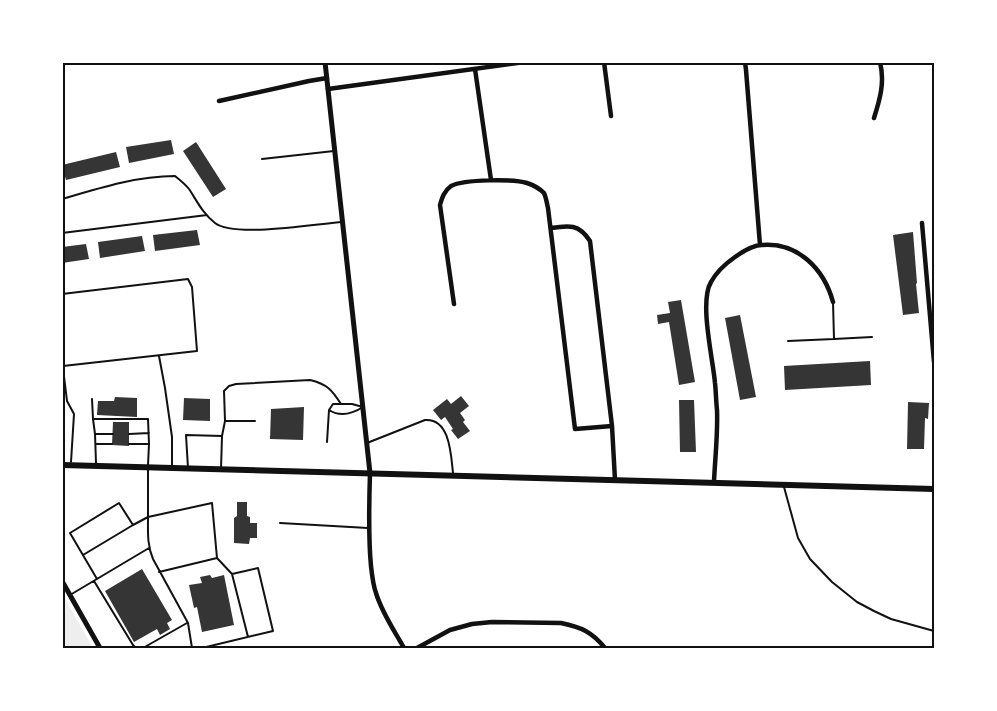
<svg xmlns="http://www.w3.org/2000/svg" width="997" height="711" font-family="Lora,serif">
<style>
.green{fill:#eee}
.building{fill:#353535}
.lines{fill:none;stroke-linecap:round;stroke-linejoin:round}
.service{stroke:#111;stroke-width:2}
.minor{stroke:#111;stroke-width:4.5}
.tertiary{stroke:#111;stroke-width:5}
.primary{stroke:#111;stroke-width:6}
.neatline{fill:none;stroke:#111;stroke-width:2}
</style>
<rect width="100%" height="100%" fill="#fff"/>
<path class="green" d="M 63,595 L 93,648 L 63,648 Z"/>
<path class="building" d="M 171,140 L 174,154 L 129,163 L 126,147 Z
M 196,142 L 226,189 L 213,197 L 183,151 Z
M 116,152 L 120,167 L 66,180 L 62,165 Z
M 197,230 L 200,245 L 155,251 L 153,235 Z
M 913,232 L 917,283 L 916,284 L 919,313 L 903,315 L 893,235 Z
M 142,236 L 145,251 L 100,258 L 98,242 Z
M 86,244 L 89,259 L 62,263 L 62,247 Z
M 681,300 L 695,382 L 679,385 L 669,322 L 658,324 L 657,315 L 670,313 L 668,302 Z
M 740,315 L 756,397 L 740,400 L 725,318 Z
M 870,361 L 871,385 L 785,390 L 784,366 Z
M 461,396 L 469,406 L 460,413 L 465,420 L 463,422 L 470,431 L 458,439 L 451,430 L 453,429 L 445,417 L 441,420 L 433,410 L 447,399 L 451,404 Z
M 115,397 L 137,398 L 137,417 L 97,415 L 98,401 L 114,401 Z
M 184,398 L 210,399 L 210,421 L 183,420 Z
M 679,400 L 694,400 L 696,452 L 680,452 Z
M 908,402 L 929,403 L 928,419 L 925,418 L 924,449 L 907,449 Z
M 304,407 L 303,440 L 270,439 L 271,409 Z
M 113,422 L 129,422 L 129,446 L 112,445 Z
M 237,502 L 247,502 L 247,516 L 250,517 L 250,523 L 257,523 L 257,538 L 250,538 L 249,544 L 234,543 L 234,518 L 237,516 Z
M 142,569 L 172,620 L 167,623 L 170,629 L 160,635 L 157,629 L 134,642 L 105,591 Z
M 210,575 L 212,578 L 224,575 L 234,625 L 202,632 L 197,607 L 194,608 L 189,585 L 202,583 L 200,577 Z"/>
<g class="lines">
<path class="service" d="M 262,159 L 334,151
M 62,199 C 99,188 137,176 175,176 C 180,180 185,184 189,189 C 197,201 203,214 215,223 C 234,238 316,224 342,222
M 62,233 L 207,215
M 62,294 L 188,279 L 192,287 L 197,351 L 63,366
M 834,339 L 872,337
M 788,341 L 834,339 L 833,302
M 159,356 L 165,388 L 172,437 L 172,465
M 62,360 L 67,401 L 74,414 L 71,462
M 92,399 L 93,419
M 333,404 L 352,404 L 363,407 C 352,414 340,417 329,410 Z
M 225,421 L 255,421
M 95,434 L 113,434
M 129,434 L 149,433
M 327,442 L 329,410
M 367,443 L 425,420 C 450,418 451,455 453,473
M 96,444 L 112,444
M 129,444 L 149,444
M 96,463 L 95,434 L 93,419 L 148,419 L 149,444 L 148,465
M 188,468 L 186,435 L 222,436 L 225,421 L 224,391 L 229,386 L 236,384 L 310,380 C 327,384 332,390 341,404
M 221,469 L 222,436
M 148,470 L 148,517 L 212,503 L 217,558 L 232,574 L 258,568 L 273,631 L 202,648
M 784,487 L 798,538 L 810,559 L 832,582 L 857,602 L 874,611 L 891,619 L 934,631
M 148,517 C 148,532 147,545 153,559 L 188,623 L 192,648
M 280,523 L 368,528
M 83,555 L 133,525
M 159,572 L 217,558
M 232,574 L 248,637
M 97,579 L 70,533 L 119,503 L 133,525 L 148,517
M 94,581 L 133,645 L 136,648 L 143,648 L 187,623
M 70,595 L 149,548"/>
<path class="minor" d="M 604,62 L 611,116
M 745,62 L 746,70 L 760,245
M 475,69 L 491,180
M 328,89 L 525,62
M 219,101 L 309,81 L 327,78
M 874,118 C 880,99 885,82 880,62
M 922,223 L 934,362
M 551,228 C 569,225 579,224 590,241 L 612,426 L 615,480
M 454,304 L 440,205 C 442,198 444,191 451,186 C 464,179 514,179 527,183 C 533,185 540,189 544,193 C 546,197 547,204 548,208 L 575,429 L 612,426
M 370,473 C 369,505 368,535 371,566 C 372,575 373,585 376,593 C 382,613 394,630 404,648
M 714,482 C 715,458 718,434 717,410 C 716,401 716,392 715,383 C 713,359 699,302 711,282 C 717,271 725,264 735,257 C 742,252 753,245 762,245 C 798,242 824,269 833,302
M 417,648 L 450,630 L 472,624 L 492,622 L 561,623 C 581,627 592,632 605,648"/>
<path class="tertiary" d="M 325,62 L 370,473
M 62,581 L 100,648"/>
<path class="primary" d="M 62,465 L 934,489"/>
</g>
<rect width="997" height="711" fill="none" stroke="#ffffff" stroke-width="128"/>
<rect x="64" y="64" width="869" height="583" class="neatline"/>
</svg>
